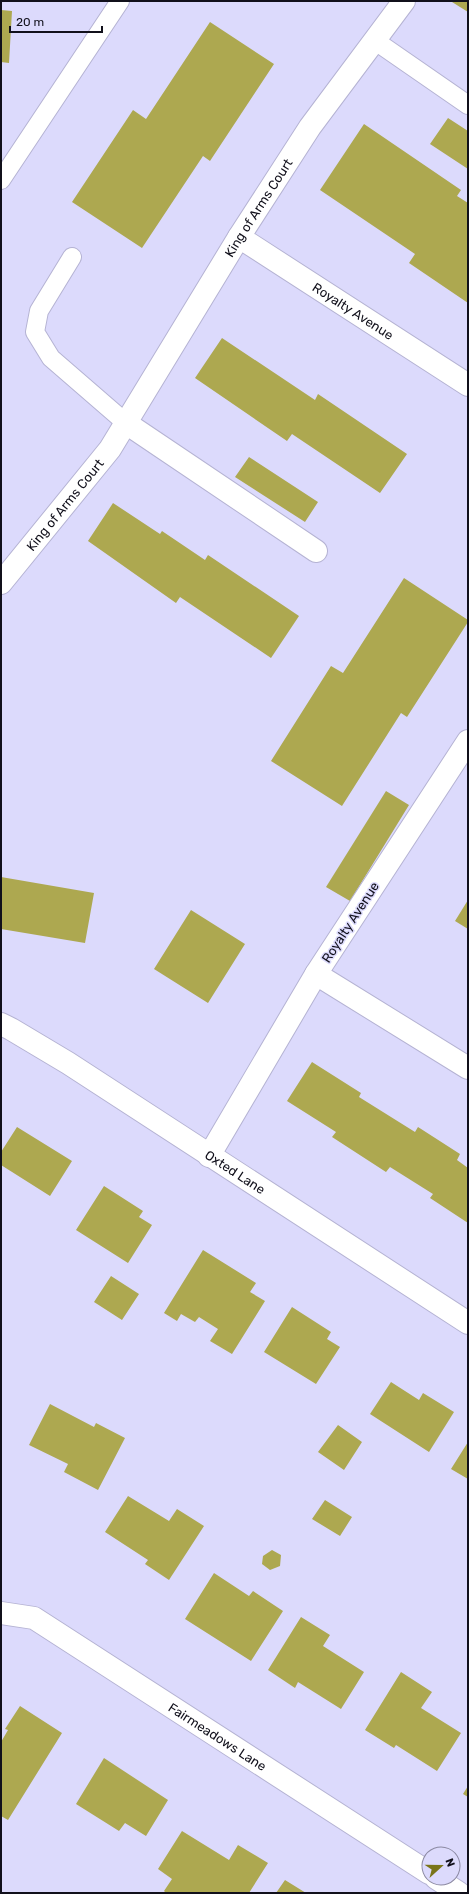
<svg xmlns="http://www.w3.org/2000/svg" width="469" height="1894" font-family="Rubik,sans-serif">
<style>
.building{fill:#ada850}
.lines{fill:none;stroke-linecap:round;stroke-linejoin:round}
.lane-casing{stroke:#b5b3d3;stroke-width:20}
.street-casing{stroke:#b5b3d3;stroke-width:24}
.lane{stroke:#fff;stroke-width:18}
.street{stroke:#fff;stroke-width:22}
.labels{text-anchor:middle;stroke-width:3;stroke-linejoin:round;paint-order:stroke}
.street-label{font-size:13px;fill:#11101b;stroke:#dcdafc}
</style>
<rect width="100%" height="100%" fill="#dcdafc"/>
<path class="building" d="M 453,1 L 468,1 L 468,12 L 452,2 Z
M 1,10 L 12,11 L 9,63 L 1,62 Z
M 210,22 L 274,64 L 210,161 L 203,156 L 142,248 L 72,202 L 133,110 L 146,119 Z
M 448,118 L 468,131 L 468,169 L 430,144 Z
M 364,124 L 461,190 L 457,196 L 468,203 L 468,303 L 409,263 L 415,254 L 320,190 Z
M 222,338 L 315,400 L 318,394 L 407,454 L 380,493 L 292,434 L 287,441 L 195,378 Z
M 249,457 L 318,502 L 305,522 L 235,477 Z
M 113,503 L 160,534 L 162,531 L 205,560 L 208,555 L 299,616 L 271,658 L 180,597 L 176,603 L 88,541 Z
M 404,578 L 468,620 L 468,622 L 407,717 L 401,713 L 342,806 L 271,761 L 331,666 L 343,673 Z
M 386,791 L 409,805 L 350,901 L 326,887 Z
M 1,877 L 94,893 L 85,943 L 1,929 Z
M 468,900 L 468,929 L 455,921 Z
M 191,910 L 245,944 L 208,1003 L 154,969 Z
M 312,1062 L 361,1093 L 359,1097 L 415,1132 L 418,1127 L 460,1154 L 457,1160 L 468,1168 L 468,1223 L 430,1198 L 433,1194 L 390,1167 L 386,1172 L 332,1137 L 336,1132 L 287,1101 Z
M 17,1127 L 72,1161 L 50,1196 L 1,1165 L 1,1152 Z
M 104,1186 L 143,1211 L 139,1217 L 152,1225 L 128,1263 L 76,1230 Z
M 203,1250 L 256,1283 L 250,1292 L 265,1301 L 232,1354 L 210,1341 L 218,1329 L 199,1317 L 195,1322 L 181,1314 L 177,1321 L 164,1313 Z
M 111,1276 L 139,1294 L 122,1320 L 94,1302 Z
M 292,1307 L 331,1332 L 327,1339 L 340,1347 L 316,1384 L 264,1352 Z
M 391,1382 L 419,1400 L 423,1393 L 454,1412 L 429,1452 L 370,1414 Z
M 50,1404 L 94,1427 L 96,1423 L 125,1438 L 98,1490 L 64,1472 L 68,1464 L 29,1445 Z
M 338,1425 L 362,1442 L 344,1470 L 318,1452 Z
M 468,1442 L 468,1479 L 451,1469 Z
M 128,1496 L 169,1521 L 177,1509 L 204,1526 L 169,1580 L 145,1564 L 148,1560 L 105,1532 Z
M 325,1500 L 352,1517 L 340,1536 L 312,1519 Z
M 272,1550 L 281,1555 L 280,1566 L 270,1570 L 262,1564 L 263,1556 Z
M 214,1573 L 249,1596 L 253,1591 L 283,1611 L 251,1661 L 185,1619 Z
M 301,1617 L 330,1635 L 323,1646 L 364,1672 L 341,1709 L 298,1682 L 295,1688 L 268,1670 Z
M 401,1672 L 432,1692 L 421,1708 L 461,1733 L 437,1771 L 396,1745 L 394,1748 L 365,1730 Z
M 20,1706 L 62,1733 L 8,1820 L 1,1816 L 1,1742 L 8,1730 L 5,1729 Z
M 104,1758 L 168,1800 L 146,1836 L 125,1823 L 119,1831 L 76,1804 Z
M 468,1786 L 468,1797 L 463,1794 Z
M 182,1831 L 229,1860 L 238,1845 L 268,1863 L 249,1893 L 166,1893 L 164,1891 L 172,1879 L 158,1869 Z
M 285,1880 L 306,1893 L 276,1893 Z"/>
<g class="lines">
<g class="lane-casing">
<path id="lane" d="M 374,40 L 468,105
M 1,180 L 120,1
M 72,257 L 39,311 L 35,332 L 51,358 L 126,423"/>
</g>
<g class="street-casing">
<g id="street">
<path id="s1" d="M 239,237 L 468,385"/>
<path d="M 126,423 L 316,551"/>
<path id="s2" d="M 1,583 L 110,449 L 239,237 L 310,127 L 404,1"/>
<path d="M 468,741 L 316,974 L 468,1068"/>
<path id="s3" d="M 1,1024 L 11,1029 L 68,1063 L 468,1323"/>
<path d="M 209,1156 L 316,974"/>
<path id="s4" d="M 1,1613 L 34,1618 L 429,1873"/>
<path d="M 436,1878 L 459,1893"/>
</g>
</g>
<use href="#lane" class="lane"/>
<use href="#street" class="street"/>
</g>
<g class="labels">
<g class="street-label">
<text dy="5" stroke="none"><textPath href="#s2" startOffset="456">King of Arms Court</textPath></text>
<text dy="5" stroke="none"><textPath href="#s1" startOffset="136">Royalty Avenue</textPath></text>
<text dy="5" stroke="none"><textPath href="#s2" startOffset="101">King of Arms Court</textPath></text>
<text transform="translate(350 922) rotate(-57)" y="5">Royalty Avenue</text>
<text dy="5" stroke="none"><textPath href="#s3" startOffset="277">Oxted Lane</textPath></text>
<text dy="5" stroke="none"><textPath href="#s4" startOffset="252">Fairmeadows Lane</textPath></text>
</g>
</g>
<rect width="469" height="1894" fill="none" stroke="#11101b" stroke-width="4"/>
<g transform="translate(441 1866) rotate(69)"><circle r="19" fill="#dcdafc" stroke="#8b89a2"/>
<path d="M0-3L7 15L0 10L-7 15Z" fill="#7a7519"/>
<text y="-6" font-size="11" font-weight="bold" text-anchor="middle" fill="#11101b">N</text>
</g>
<path d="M10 26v6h92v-6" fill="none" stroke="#11101b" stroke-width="2"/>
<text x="16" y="26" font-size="12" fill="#11101b" stroke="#dcdafc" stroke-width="3" paint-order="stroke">20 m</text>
</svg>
